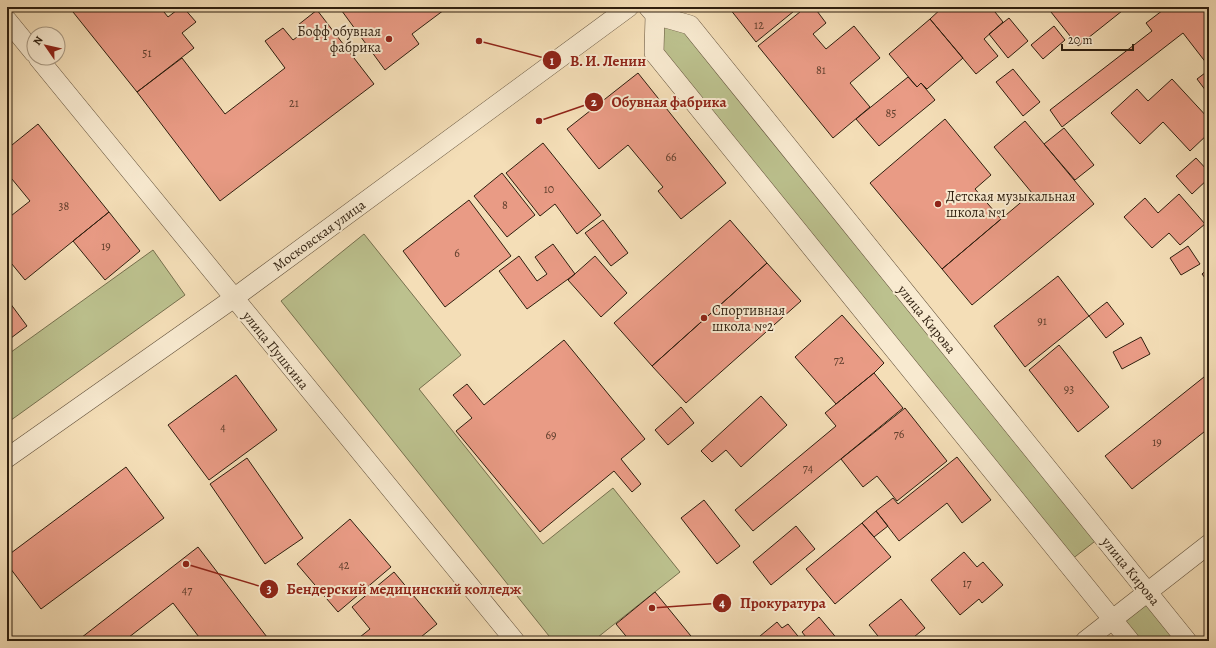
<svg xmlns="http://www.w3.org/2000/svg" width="1216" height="648" font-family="Alegreya,serif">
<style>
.green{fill:#bcc18e;stroke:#76704e}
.building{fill:#e99b85;stroke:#2f1f0f}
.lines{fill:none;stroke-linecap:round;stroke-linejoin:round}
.street-casing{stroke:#604f39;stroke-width:20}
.street{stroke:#f8ead0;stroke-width:19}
.poi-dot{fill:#8f2418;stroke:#f8ead0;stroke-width:1.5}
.labels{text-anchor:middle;stroke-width:4;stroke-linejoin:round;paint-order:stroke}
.number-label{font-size:12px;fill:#5e3e2c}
.poi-label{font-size:14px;fill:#2f1f0f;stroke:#f8ead0;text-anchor:start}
.street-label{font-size:14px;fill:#2f1f0f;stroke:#f8ead0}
.leader{fill:none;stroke:#8f2418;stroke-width:1.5}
.callout-dot{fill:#8f2418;stroke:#f8ead0;stroke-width:1.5}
.mark-label{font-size:12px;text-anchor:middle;font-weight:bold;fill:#fff}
.callout-label{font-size:15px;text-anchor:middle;font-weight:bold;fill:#8f2418;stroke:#f8ead0;stroke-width:4;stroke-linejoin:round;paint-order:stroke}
</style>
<rect width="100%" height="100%" fill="#f4deb7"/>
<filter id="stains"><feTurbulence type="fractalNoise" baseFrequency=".005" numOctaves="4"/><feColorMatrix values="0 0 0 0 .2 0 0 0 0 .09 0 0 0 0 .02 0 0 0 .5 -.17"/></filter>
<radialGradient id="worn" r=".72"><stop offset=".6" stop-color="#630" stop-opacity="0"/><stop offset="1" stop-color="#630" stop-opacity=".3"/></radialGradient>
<path class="green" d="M 655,15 L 690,25 L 1103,535 L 1067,563 L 654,53 Z
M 364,234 L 461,355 L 419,389 L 543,544 L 613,488 L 680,572 L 593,641 L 553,641 L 281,301 Z
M 153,250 L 185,295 L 7,423 L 7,355 Z
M 1147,592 L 1187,641 L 1130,641 L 1112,619 Z"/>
<path class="building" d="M 69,7 L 160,7 L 168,17 L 181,7 L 183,7 L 196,22 L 182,33 L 194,48 L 137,92 Z
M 339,7 L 448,7 L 412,34 L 419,44 L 385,70 Z
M 732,7 L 799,7 L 756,42 L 730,9 Z
M 806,7 L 814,7 L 826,23 L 813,34 L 826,49 L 854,26 L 880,58 L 850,83 L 870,107 L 833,138 L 758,46 Z
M 943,7 L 991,7 L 1003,22 L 984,39 L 998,56 L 976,74 L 930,19 Z
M 1047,7 L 1127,7 L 1078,46 Z
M 1167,7 L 1209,7 L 1209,62 L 1207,64 L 1183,33 L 1062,127 L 1050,110 L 1152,31 L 1146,23 Z
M 317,10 L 374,84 L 220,201 L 137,92 L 182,58 L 225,114 L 285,68 L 265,41 L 283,28 L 293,40 L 304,32 L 298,25 Z
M 1009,18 L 1028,41 L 1008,58 L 989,34 Z
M 930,19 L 963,58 L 927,89 L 921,83 L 917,87 L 889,54 Z
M 1054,26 L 1065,40 L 1043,59 L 1031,45 Z
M 1013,69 L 1040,102 L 1023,116 L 996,82 Z
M 1209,70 L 1209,95 L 1197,79 Z
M 638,73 L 726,183 L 681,219 L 658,191 L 663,187 L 628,145 L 599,169 L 567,129 Z
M 908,77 L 917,87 L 921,83 L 935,100 L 879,146 L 856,119 Z
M 1172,79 L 1209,119 L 1209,133 L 1190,151 L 1163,122 L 1140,144 L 1111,113 L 1137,89 L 1148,101 Z
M 945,119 L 991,175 L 975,189 L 1001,219 L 942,269 L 870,183 Z
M 1025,121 L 1094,204 L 972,305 L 942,269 L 1032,193 L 994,147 Z
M 38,124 L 109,212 L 25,280 L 7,258 L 7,219 L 30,201 L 7,173 L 7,149 Z
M 1064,128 L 1094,165 L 1075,180 L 1044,144 Z
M 543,143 L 601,215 L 577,234 L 555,204 L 540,216 L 506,173 Z
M 1196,158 L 1209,172 L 1209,178 L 1192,194 L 1176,176 Z
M 502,173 L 535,215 L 507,237 L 474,196 Z
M 1179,194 L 1205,224 L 1180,245 L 1169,233 L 1152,248 L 1124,217 L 1145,198 L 1158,213 Z
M 469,200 L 511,256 L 445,307 L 403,251 Z
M 109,212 L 140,251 L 105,280 L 73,241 Z
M 603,220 L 628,253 L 611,266 L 585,233 Z
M 730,220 L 767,263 L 652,366 L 614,323 Z
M 553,244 L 575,274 L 527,309 L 499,271 L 519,256 L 537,281 L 547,274 L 535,257 Z
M 1188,246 L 1200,264 L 1181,275 L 1170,258 Z
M 595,256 L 627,293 L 601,317 L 568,280 Z
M 767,263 L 801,301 L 686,403 L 652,366 Z
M 1209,268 L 1209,283 L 1202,274 Z
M 1058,276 L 1089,316 L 1025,367 L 994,326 Z
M 7,299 L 27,326 L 7,341 Z
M 1107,302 L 1124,324 L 1106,338 L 1089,316 Z
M 842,315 L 884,363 L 874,373 L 836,404 L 795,357 Z
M 1141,337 L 1150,354 L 1122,369 L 1113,352 Z
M 564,340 L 645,439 L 621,459 L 641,484 L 632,492 L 614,471 L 540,532 L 456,431 L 472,418 L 453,395 L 467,384 L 484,405 Z
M 1059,345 L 1109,407 L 1078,432 L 1029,370 Z
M 874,373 L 903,408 L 753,531 L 735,510 L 836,426 L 825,413 Z
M 1209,373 L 1209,428 L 1132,489 L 1105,456 Z
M 236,375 L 277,430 L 209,480 L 168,425 Z
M 761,396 L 787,425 L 741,467 L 726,450 L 712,462 L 701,451 Z
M 681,407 L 694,423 L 668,445 L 655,430 Z
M 905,408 L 947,461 L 897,501 L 877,476 L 863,487 L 841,459 Z
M 957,457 L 991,500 L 962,523 L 947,503 L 899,541 L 876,511 L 893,498 L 898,504 Z
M 247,458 L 303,538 L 265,564 L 210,484 Z
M 126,467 L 164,518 L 41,609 L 7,564 L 7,556 Z
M 704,500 L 740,546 L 717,564 L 681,518 Z
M 876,511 L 888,526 L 874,537 L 862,523 Z
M 350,519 L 391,567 L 338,612 L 297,564 Z
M 862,523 L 891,557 L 835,604 L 806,569 Z
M 796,526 L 815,549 L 771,585 L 753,562 Z
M 198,547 L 270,641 L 202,641 L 173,603 L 124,641 L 77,641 Z
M 964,552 L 977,567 L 983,562 L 1003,585 L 982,603 L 979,599 L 960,615 L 931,580 Z
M 394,572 L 437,624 L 416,641 L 355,641 L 370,629 L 352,607 Z
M 655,592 L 695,641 L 630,641 L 616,624 Z
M 901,599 L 925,628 L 909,641 L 882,641 L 869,625 Z
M 819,617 L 839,641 L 809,641 L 802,632 Z
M 777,622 L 782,628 L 788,624 L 802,641 L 754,641 Z"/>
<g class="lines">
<g class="street-casing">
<path id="street" d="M 648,7 L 655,15 L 690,25 L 1187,641
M 655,15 L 654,53 L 1130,641
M 7,20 L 34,53
M 38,58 L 515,641
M 7,458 L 234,298 L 629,7
M 1085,641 L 1209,544"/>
</g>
<use href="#street" class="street"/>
</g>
<g class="poi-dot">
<circle cx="389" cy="39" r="4"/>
<circle cx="938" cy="204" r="4"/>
<circle cx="704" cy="318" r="4"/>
</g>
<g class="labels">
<g class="number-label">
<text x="759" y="29">12</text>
<text x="147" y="57">51</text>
<text x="821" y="74">81</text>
<text x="294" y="107">21</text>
<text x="891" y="117">85</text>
<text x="671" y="161">66</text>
<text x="549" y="193">10</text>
<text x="505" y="209">8</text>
<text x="64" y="210">38</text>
<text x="106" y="250">19</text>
<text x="457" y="257">6</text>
<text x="1042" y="325">91</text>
<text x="839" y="364">72</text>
<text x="1069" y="393">93</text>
<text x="223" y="431">4</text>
<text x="899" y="438">76</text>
<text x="551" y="439">69</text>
<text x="1157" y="446">19</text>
<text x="808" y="472">74</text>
<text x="344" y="569">42</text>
<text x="967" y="587">17</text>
<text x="187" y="594">47</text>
</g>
<g class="poi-label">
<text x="381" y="36" text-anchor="end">Бофф обувная<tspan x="381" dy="16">фабрика</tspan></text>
<text x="946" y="201">Детская музыкальная<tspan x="946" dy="16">школа №1</tspan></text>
<text x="712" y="315">Спортивная<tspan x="712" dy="16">школа №2</tspan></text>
</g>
<g class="street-label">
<text transform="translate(319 235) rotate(-36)" y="5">Московская улица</text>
<text transform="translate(927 319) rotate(51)" y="5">улица Кирова</text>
<text transform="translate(276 350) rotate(51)" y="5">улица Пушкина</text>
<text transform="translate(1131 571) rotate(51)" y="5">улица Кирова</text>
</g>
</g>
<path class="leader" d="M479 41L552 60M539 121L594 102M186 564L269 589M652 608L722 603"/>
<g class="callout-dot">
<circle cx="479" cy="41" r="4"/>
<circle cx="539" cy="121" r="4"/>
<circle cx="186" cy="564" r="4"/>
<circle cx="652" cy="608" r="4"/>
<circle cx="552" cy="60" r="10"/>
<circle cx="594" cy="102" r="10"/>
<circle cx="269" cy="589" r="10"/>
<circle cx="722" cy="603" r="10"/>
</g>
<g class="mark-label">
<text x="552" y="65">1</text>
<text x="594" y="106">2</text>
<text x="269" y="593">3</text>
<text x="722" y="607">4</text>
</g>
<g class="callout-label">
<text x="608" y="66">В. И. Ленин</text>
<text x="669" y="107">Обувная фабрика</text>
<text x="404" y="594">Бендерский медицинский колледж</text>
<text x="783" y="608">Прокуратура</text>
</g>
<rect width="1216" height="648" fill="none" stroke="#f4deb7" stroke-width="24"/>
<rect x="8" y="8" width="1200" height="632" fill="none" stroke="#2f1f0f" stroke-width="2"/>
<rect x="12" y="12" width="1192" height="624" fill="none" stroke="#2f1f0f"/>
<g transform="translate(46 46) rotate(304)"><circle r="19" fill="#f8ead0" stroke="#a89983"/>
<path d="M0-3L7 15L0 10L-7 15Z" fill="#8f2418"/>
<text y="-6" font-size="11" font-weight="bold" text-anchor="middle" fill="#2f1f0f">N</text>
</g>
<path d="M1062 44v6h71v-6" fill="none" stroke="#2f1f0f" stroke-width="2"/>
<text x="1068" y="44" font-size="12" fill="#2f1f0f" stroke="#f8ead0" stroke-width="3" paint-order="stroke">20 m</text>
<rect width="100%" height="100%" filter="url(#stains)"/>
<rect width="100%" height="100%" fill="url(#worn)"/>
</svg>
